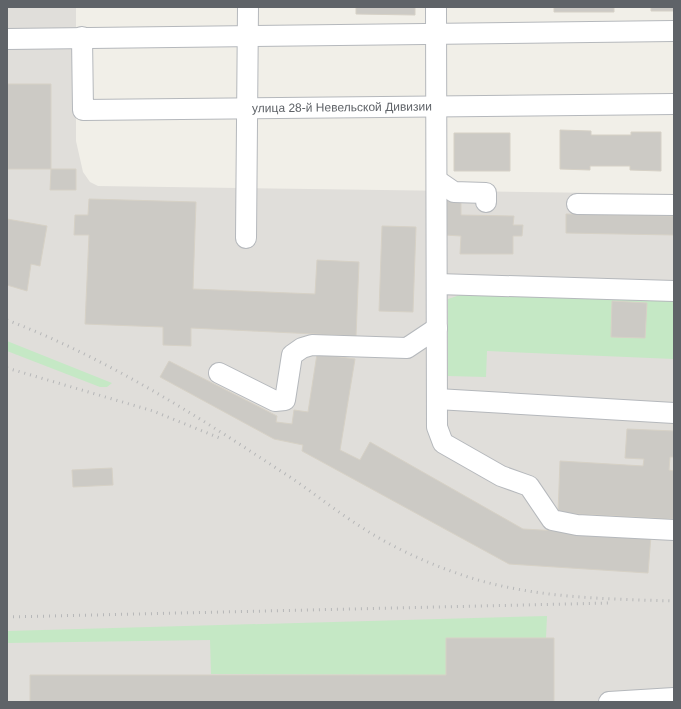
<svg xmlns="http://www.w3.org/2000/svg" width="681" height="709" font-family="Arial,sans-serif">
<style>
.industrial{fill:#e0deda}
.green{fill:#c5e8c5;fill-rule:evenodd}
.building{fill:#cccac5;stroke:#d6d1c6}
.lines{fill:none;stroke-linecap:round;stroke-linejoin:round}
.minor-casing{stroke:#b5b8bc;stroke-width:22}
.minor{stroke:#fff;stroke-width:20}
.rail{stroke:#b6b7b8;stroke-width:3;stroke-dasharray:1 5;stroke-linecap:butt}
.labels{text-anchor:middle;stroke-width:4;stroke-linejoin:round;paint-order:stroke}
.street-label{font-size:12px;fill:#5f6368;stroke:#fff}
</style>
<rect width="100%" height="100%" fill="#f1efe8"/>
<path class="industrial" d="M 7,7 L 76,7 L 76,141 L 83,172 L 90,182 L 98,186 L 674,194 L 674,702 L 7,702 Z"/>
<path class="green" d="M 460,295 L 674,300 L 674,359 L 487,351 L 486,377 L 448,376 L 448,299 ZM 612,301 L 647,303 L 645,338 L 611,337 Z
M 7,341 L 112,383 L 107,387 L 100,387 L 7,351 Z
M 547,616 L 546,638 L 446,638 L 446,675 L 211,674 L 210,640 L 7,643 L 7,631 Z"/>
<path class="building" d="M 356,7 L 415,7 L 415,15 L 356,14 Z
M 554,7 L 614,7 L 614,12 L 554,12 Z
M 651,7 L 674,7 L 674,11 L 651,11 Z
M 7,84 L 51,84 L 51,169 L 8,169 Z
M 560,130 L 591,131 L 591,135 L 631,135 L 631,132 L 661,132 L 661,171 L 630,170 L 630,166 L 590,166 L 590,170 L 560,169 Z
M 454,133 L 510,133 L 510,171 L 454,171 Z
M 51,169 L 76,169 L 76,190 L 50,190 Z
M 89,199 L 196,202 L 193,289 L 315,294 L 317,260 L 359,262 L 356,336 L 191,328 L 191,346 L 163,345 L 163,327 L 85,324 L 89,235 L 74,235 L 75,215 L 88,215 Z
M 446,199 L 461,199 L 461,215 L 514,216 L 513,225 L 523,225 L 522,236 L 513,236 L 513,254 L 460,254 L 461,236 L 445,235 Z
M 566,214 L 674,216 L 674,235 L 566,233 Z
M 7,219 L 47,226 L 40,266 L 31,264 L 27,291 L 7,285 Z
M 382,226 L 416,227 L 413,312 L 379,311 Z
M 612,301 L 647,303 L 645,338 L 611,337 Z
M 317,354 L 355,359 L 340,450 L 360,460 L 370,442 L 523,529 L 651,536 L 648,573 L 509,564 L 302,451 L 303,445 L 274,439 L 160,377 L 169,361 L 277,416 L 276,422 L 292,424 L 294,410 L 308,412 Z
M 627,429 L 674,431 L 674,457 L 670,457 L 669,470 L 674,471 L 674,519 L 558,513 L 560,461 L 643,466 L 644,459 L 625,458 Z
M 112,468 L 113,485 L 73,487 L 72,470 Z
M 446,638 L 554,638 L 554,702 L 30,702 L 30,675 L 446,675 Z"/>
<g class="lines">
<g class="minor-casing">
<g id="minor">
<path d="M 436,7 L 437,427 L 443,443 L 501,476 L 529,486 L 552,520 L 577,525 L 674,530"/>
<path id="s1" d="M 82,37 L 83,110 L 674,104"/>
<path d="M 7,39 L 674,31"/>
<path d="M 438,181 L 454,192 L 486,193 L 486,202"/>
<path d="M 577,204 L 674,205"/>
<path d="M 246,238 L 248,7"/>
<path d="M 437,284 L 674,291"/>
<path d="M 219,373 L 275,401 L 285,400 L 292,355 L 302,348 L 312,345 L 407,348 L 437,328"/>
<path d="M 437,399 L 674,413"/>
<path d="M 609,702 L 674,698"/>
</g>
</g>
<use href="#minor" class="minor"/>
<path class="rail" d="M 7,320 C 104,357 193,413 279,470 C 305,486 329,506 355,523 C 389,546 426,563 465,576 C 532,598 604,599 674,601
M 7,368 L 153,411 L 222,439
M 7,617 L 610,603"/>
</g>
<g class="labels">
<g class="street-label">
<text dy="4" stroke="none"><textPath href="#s1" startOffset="332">улица 28-й Невельской Дивизии</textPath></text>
</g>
</g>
<rect width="681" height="709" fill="none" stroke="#5f6368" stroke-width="16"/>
</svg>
